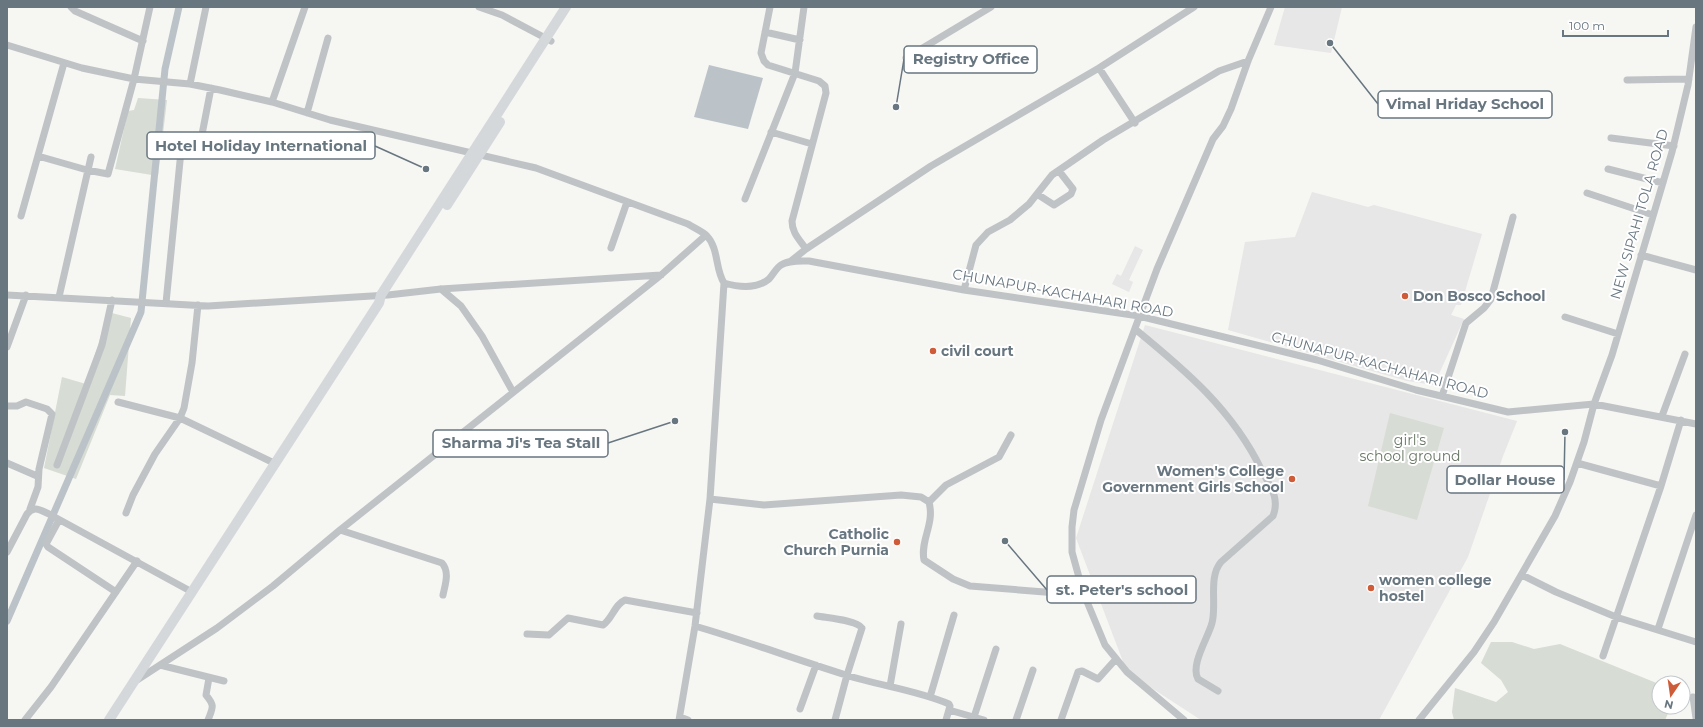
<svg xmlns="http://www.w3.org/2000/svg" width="1703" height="727" font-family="Montserrat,sans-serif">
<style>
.built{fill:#e6e7e6}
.green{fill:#d7dcd4}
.water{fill:#bbc3c8}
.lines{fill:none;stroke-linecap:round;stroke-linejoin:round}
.canal{stroke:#bbc3c8;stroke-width:7}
.minor{stroke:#bfc3c6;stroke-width:7}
.highway{stroke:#d5d8db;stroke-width:10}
.poi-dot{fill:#cf5c39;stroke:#fff;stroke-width:1.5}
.labels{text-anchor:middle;stroke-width:4;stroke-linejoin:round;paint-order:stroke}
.street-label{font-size:14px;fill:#687680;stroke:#fff}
.poi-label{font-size:14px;font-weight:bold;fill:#687680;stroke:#fff;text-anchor:start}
.park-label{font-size:14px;fill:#6a7866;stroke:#fff}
.leader{fill:none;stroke:#687680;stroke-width:1.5}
.callout-dot{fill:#687680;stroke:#fff;stroke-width:1.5}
.callout{fill:#fff;stroke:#687680;stroke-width:1.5}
.callout-label{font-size:15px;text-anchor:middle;font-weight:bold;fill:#687680}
</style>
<rect width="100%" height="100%" fill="#f6f6f3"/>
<path class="built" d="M 1285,7 L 1342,7 L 1331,53 L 1274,45 Z
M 1312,192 L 1368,207 L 1374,205 L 1482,234 L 1461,305 L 1456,305 L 1451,315 L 1464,319 L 1434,385 L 1407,381 L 1228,330 L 1245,242 L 1295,237 Z
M 1135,246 L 1143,250 L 1129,280 L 1133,282 L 1129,292 L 1112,284 L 1117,274 L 1121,276 Z
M 1145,325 L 1517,421 L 1503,456 L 1468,557 L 1379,720 L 1201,720 L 1127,672 L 1076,538 Z"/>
<path class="green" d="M 138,98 L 167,100 L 158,176 L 115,169 L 128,111 L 134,110 Z
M 108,312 L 131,318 L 125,396 L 110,395 L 76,479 L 44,468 L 62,377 L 86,384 Z
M 1390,413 L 1444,428 L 1417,520 L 1368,506 Z
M 1491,642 L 1512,642 L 1534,649 L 1560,644 L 1659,684 L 1659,707 L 1671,707 L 1665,720 L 1454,720 L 1452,712 L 1455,688 L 1496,702 L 1508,692 L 1501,680 L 1481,663 Z"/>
<path class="water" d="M 709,65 L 763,78 L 748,129 L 694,117 Z"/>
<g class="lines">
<path class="canal" d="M 7,621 L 141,312 L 165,69 L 179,7"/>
<path class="minor" d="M 71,7 L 75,11 L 143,41
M 479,7 L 502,15 L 551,41
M 770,7 L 761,53 L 764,61 L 768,65 L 819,81 L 825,86 L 826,93 L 792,221 C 792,233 799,239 806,249
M 765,32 L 800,40
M 7,45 L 82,68 L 134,79 L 190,84 L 220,90 L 272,102 L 330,120 L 536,168 L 688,224 C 694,228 702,231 707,236 C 719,249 715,269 724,283 C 738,287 757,289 769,279 C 773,275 776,268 781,265 C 789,260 800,261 809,261 L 964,290 L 1139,316 L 1317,360 L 1416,390 L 1508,412 L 1594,404 L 1696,424
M 906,58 L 991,7
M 1099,68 L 1135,123
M 1627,80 L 1689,79
M 190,84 L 206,7
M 272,102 L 305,7
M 307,113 L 328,38
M 771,132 L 812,144
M 1611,138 L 1674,146
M 38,156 L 87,170 L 108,174 L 134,79 L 150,7
M 1608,169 L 1663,183
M 1587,193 L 1653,215
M 1037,194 L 1054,205 L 1071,194 L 1073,189 L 1059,171
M 745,199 L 795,73 L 804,7
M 21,216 L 64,63
M 611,248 L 627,202
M 1641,255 L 1696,270
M 791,261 L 806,249 L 931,166 L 1099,68 L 1194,7
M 441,289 L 461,306 L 482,336 L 513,392
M 964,290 L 976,245 L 988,232 L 1010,220 L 1029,204 L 1052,175 L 1103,140 L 1219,71 L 1248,61
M 7,295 L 208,306 L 388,295 L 441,289 L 661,275
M 59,297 L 91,157
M 166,303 L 181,151 L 198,155 L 211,88
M 1565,317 L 1618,334
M 1135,329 C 1185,370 1233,410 1262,471 C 1270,486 1280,498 1273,516 L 1221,562 C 1208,577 1217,605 1212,623 C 1208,638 1190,665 1198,679 L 1218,691
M 7,347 L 26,295
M 1442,396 L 1466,323 L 1484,308 L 1491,299 L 1513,217
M 118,402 L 180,418 L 276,464
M 7,406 L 17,406 L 26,402 L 47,409 L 52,414 L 39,469 L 38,487 L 30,509
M 1662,416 L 1685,354
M 7,463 L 37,476
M 1577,463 L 1661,486
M 57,465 L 102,345 L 112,300
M 710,499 L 764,505 L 901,495 L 921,497 L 929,502 C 935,524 920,540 924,560 L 953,579 L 970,586 L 1057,593 L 1083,592
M 929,502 L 946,485 L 999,457 L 1011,435
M 126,513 L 133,495 L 155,454 L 180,418 L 184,408 L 192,363 L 198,305
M 59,520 L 46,544 L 48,547 L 116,592
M 340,530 L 442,563 C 450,572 445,585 443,595
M 7,552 L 27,514 C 34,505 40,510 49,514 L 192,592
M 1522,575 L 1556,592 L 1616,617 L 1696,642
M 817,616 C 828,618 856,620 862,628 L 847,675 L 835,720
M 695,626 C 746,641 795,659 846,675 C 880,686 916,690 949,704 L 950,706 L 946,720
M 1658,629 L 1696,515
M 527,634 L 549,635 L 568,618 L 603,625 C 612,619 615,604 625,600 L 697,613
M 1603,656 L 1661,486 L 1681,420
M 160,665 L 224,681
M 137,680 L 217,628 L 273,586 L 340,530 L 661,275 L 706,235
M 890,686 L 901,624
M 930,697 L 954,615
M 1693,697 L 1696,718
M 800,709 L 816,665
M 949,710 L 984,720
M 680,717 L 688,720
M 974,717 L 996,649
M 25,720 L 51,687 L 137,561
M 208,720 C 213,707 215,706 206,695 L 209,678
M 679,720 L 695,626 L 710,499 L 724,283
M 1016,720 L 1033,670
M 1061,720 L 1078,672 L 1082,671 L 1098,679 L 1116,659
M 1184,720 L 1127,672 L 1105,645 L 1083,592 L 1072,552 L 1072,527 L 1074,510 L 1101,420 L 1157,269 L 1213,139 L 1223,126 L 1231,109 L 1248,61 L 1271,7
M 1419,720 L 1474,652 L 1494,622 L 1555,516 L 1570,482 L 1584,442 L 1594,404 L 1612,355 L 1672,152 L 1688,85 L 1696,27"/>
<path class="highway" d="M 447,205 L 500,122
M 109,720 L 379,303 L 381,295 L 566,7"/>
</g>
<g class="poi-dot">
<circle cx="1405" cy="296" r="4"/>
<circle cx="933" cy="351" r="4"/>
<circle cx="1292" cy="479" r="4"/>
<circle cx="897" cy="542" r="4"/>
<circle cx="1371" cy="588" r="4"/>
</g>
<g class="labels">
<g class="street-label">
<text transform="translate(1639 214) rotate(-74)" y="5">NEW SIPAHI TOLA ROAD</text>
<text transform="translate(1063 293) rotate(10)" y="5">CHUNAPUR-KACHAHARI ROAD</text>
<text transform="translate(1380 365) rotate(15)" y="5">CHUNAPUR-KACHAHARI ROAD</text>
</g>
<g class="poi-label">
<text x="1413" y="301">Don Bosco School</text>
<text x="941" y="356">civil court</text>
<text x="1284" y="476" text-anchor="end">Women's College<tspan x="1284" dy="16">Government Girls School</tspan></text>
<text x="889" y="539" text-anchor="end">Catholic<tspan x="889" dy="16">Church Purnia</tspan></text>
<text x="1379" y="585">women college<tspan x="1379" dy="16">hostel</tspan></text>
</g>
<g class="park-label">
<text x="1410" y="445">girl's<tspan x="1410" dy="16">school ground</tspan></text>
</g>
</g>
<path class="leader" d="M896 107L904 59M1330 43L1378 104M426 169L375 146M675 421L608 443M1565 432L1564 480M1005 541L1047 590"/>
<g class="callout-dot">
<circle cx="896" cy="107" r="4"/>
<circle cx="1330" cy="43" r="4"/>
<circle cx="426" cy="169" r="4"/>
<circle cx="675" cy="421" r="4"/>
<circle cx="1565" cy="432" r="4"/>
<circle cx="1005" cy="541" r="4"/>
</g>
<g class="callout">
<rect x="904" y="46" width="133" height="27" rx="4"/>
<rect x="1378" y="91" width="174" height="27" rx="4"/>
<rect x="147" y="132" width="228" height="27" rx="4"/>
<rect x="433" y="430" width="175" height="27" rx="4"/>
<rect x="1447" y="466" width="117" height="27" rx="4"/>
<rect x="1047" y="576" width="149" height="27" rx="4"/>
</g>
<g class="callout-label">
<text x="971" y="64">Registry Office</text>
<text x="1465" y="109">Vimal Hriday School</text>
<text x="261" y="151">Hotel Holiday International</text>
<text x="521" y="448">Sharma Ji's Tea Stall</text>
<text x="1505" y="485">Dollar House</text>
<text x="1122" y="595">st. Peter's school</text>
</g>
<rect width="1703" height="727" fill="none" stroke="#687680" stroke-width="16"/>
<g transform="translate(1671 695) rotate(193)"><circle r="19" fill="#ffffff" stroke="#c3c8cc"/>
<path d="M0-3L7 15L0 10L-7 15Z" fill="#cf5c39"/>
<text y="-6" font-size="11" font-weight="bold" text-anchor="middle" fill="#687680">N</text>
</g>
<path d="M1563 30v6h105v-6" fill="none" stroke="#687680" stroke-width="2"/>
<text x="1569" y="30" font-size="12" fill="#687680" stroke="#ffffff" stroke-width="3" paint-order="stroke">100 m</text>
</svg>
